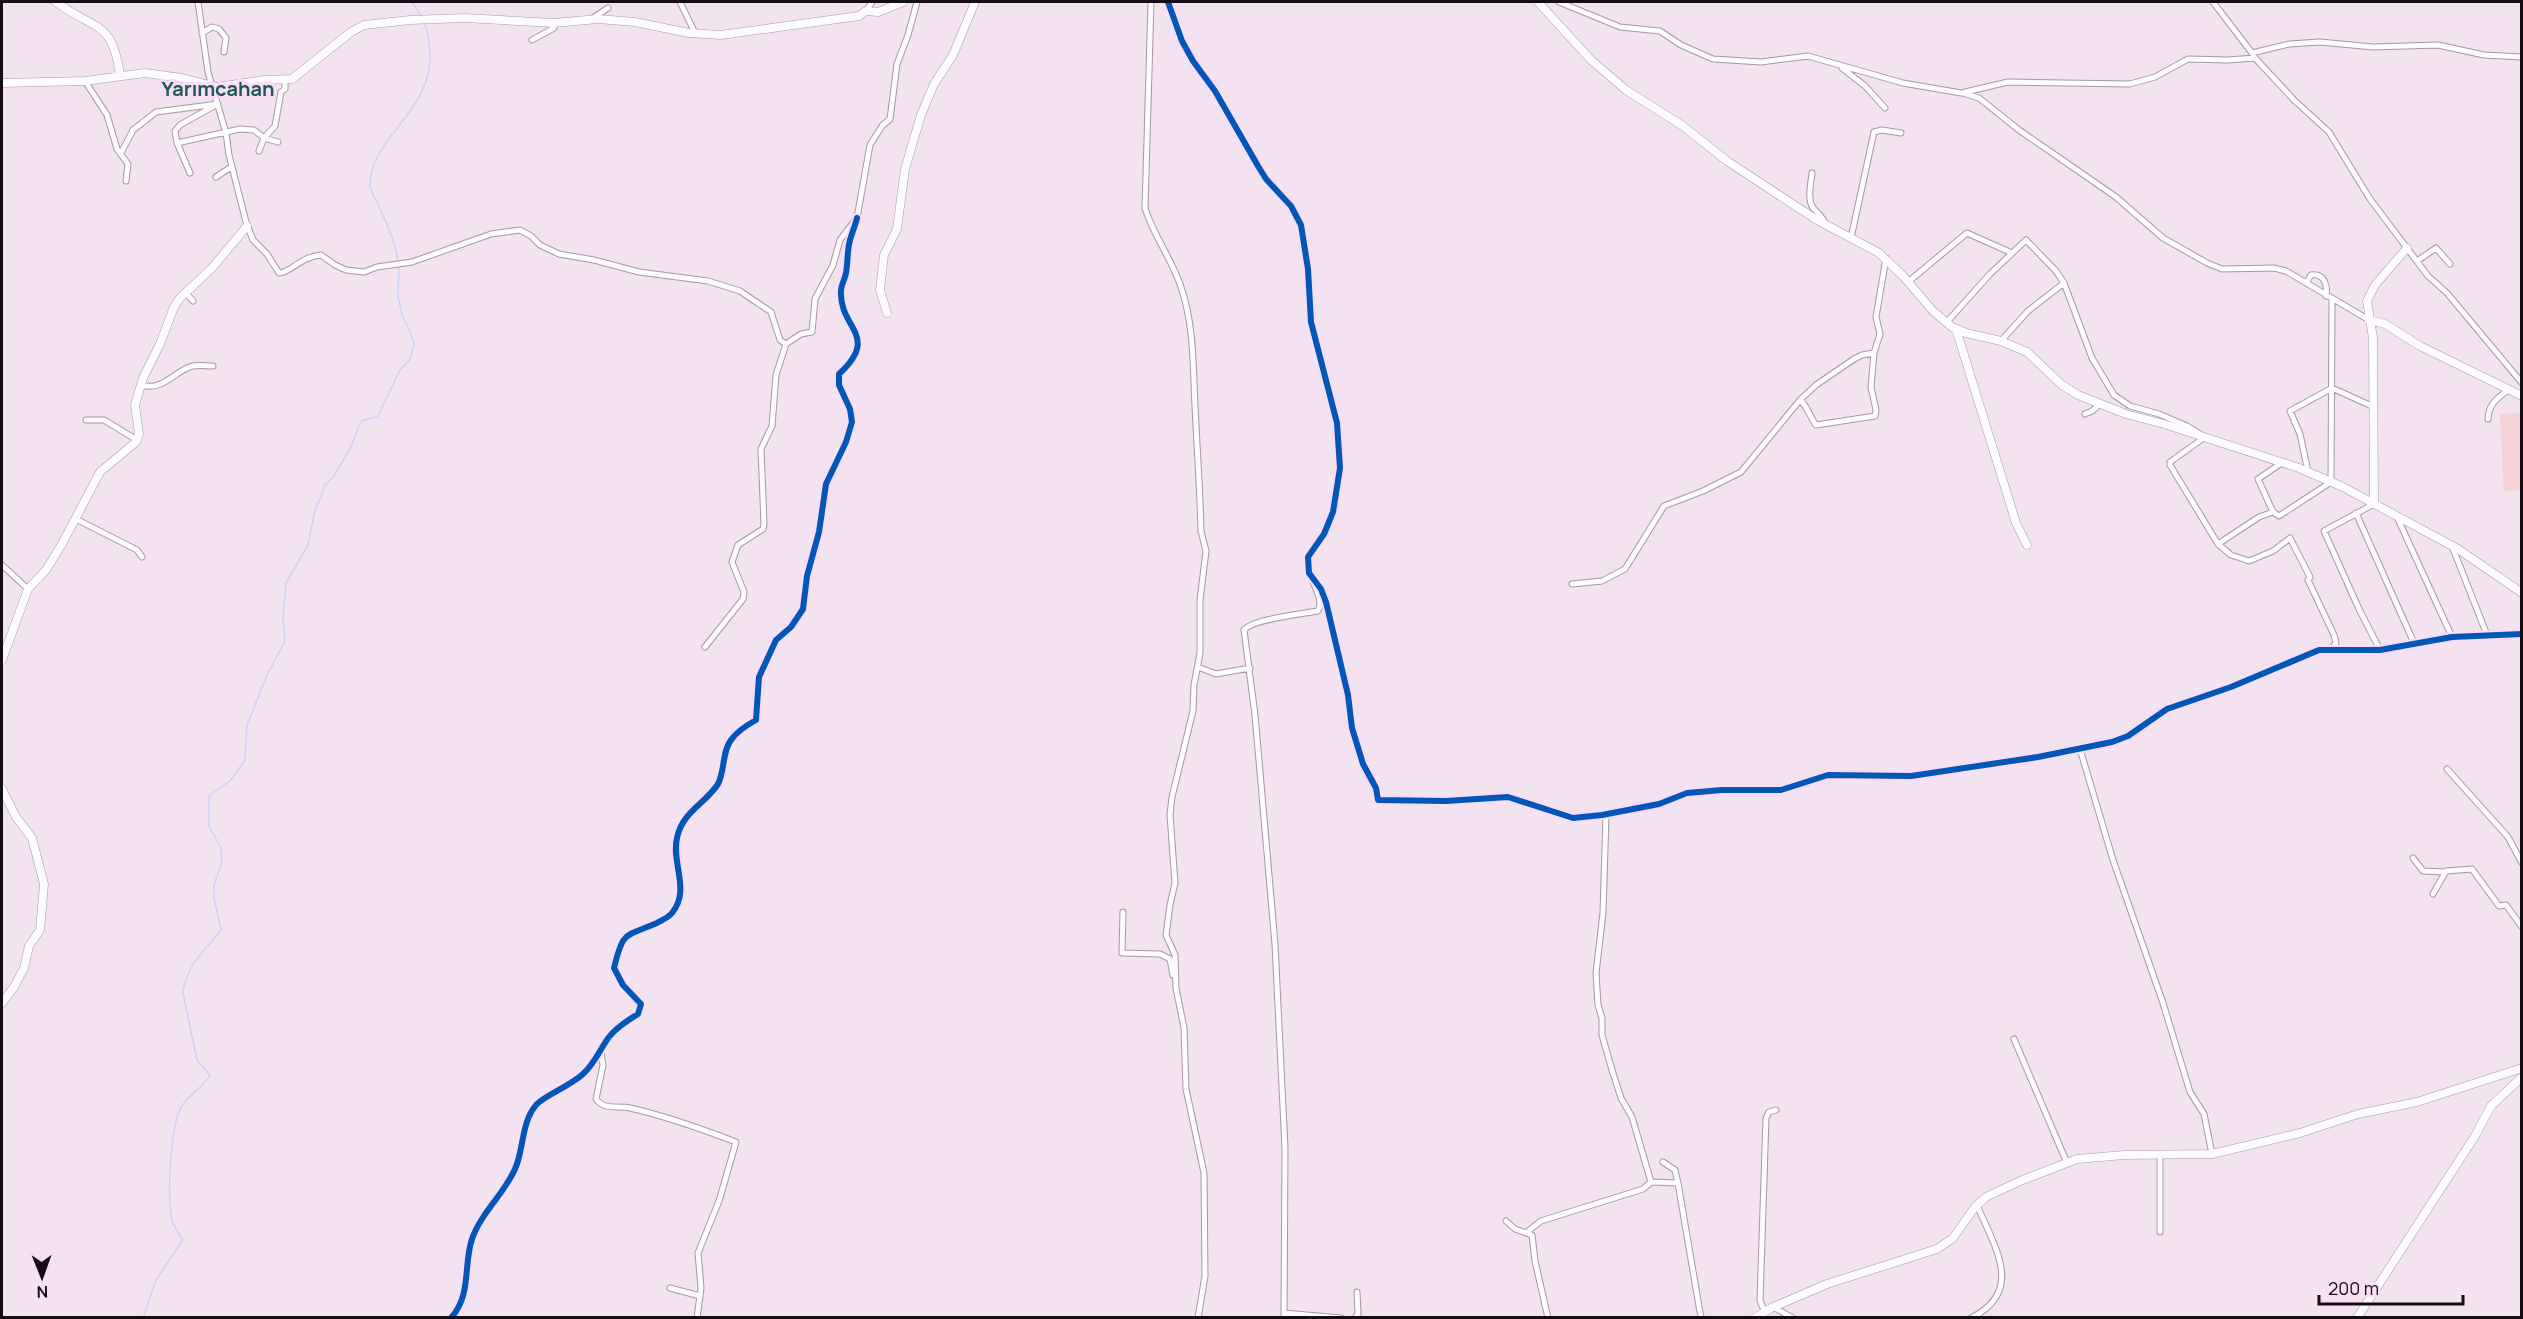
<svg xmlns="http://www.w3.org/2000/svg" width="2523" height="1319" font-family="Manrope,sans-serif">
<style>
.garden{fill:#f3d1d4}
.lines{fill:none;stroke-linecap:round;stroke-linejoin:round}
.stream{stroke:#ced2f8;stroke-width:1.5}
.street-casing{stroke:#a599a4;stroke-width:7}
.secondary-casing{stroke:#a599a4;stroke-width:9}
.street{stroke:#fdfbfd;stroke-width:5}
.secondary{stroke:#fdfbfd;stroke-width:8}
.cycleway-casing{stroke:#fadcf6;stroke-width:10}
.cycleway{stroke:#0057b8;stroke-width:6}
.labels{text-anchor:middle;stroke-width:6;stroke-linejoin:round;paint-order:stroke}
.quarter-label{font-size:20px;font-weight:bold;fill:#1f5956;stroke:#fadcf6}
</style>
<rect width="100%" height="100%" fill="#f3e3f1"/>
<path class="garden" d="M 2521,413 L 2521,490 L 2504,491 L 2500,414 Z"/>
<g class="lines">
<path class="stream" d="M 412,2 L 421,16
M 398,262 C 396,242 387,225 379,206 C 376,200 370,191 370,185 C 370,137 432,112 430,54 C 429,44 429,32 424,23
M 143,1318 L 156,1280 L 183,1240 C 179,1234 174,1227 172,1220 C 167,1198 170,1124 182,1106 C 189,1094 203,1088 210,1075 L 197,1060 L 183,993 C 185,967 206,949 221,930 L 214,898 L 214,885 L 222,861 L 221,848 L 209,826 L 209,796 L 231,780 L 245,760 L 247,725 L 267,675 L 285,641 L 283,619 L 286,583 L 308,545 L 314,514 L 325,485 L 334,476 L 350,449 L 361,421 L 378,416 L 400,370 L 410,359 L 414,344 L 410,331 L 403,318 L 398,297 L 399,267"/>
<g class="street-casing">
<path id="street" d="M 198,2 L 208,72 L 226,133 L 229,155 L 246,222 L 253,240 L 267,254 L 279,273 C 290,273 300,257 321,255 L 335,265 L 346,270 L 364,272 L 377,267 L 412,262 L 491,234 L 520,230 L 531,236 L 540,245 L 559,254 L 594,260 L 639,272 L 708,281 L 740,291 L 771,312 L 780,340 L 786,344 L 801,334 L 812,332 L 815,299 L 833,265 L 840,240 L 857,218 L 870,145 L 882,126 L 890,119 L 897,64 L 908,35 L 917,2
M 680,2 L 695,33
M 1151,2 L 1145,208 C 1153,235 1172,259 1181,287 C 1194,325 1193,366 1195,406 C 1197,448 1200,489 1201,531 L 1206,551 L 1200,600 L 1200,653 L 1194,685 L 1193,711 L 1172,797 L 1170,815 L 1175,883 L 1170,905 L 1166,935 L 1175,955 L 1176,988 L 1184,1028 L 1186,1089 L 1204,1173 L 1205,1276 L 1198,1318
M 1559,2 L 1620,27 L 1660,31 L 1681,45 L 1713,59 L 1761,62 L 1808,56 L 1903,83 L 1961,93 L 2008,82 L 2130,84 L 2155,77 L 2188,59 L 2228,60 L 2255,58 L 2295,101 L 2329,132 L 2370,199 L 2428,276 L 2447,293 L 2522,383
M 2213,2 L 2252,53
M 866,11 L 872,2
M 590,20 L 608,8
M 202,33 L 212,27 L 219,29 L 226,38 L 224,52
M 532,40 L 554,28 L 554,23
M 2255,58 L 2252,53 L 2289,44 L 2320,42 L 2373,47 L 2438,45 L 2484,55 L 2522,57
M 1842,68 L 1865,86 L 1885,108
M 85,81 L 107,115 L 117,149 L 128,164 L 126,181
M 1963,93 L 1979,98 L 2019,130 L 2116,197 L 2163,238 L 2207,263 L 2222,269 L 2274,268 L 2286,271 L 2369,320
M 177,143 L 240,129 L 254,130 L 264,138 L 278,142
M 259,151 L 264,138 L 275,126 L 281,92 L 285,89 L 285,80
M 121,153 L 133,130 L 156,112 L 218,104
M 190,173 L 177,143 L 175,131 L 180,125 L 214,106
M 1812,173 C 1811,183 1807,199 1813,208 C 1818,213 1822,216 1825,223
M 216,177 L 231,167
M 1851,238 L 1874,132 L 1882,130 L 1901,133
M 2417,261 L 2436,248 L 2450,264
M 1908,282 L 1967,233 L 2012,253
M 2306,283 L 2311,275 C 2324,273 2328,285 2326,296
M 186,293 L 193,301
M 1946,323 L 1990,274 L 2026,240 L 2056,271 L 2064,283 L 2092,358 L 2114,395 L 2130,406 L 2159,414 L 2187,426 L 2205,437 L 2170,462 L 2170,465 L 2218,544 L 2231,555 L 2249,561 L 2273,551 L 2290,538 L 2310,577 L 2308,580 L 2334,635 L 2336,643 L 2332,648
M 2001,341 L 2028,311 L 2064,283
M 141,385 C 163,392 175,370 193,366 C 199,365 207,366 213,366
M 1800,400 C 1808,407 1810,417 1816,425 L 1875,416 L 1876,410 L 1871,387 L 1874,353
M 2085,414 L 2092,411 L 2100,404
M 2488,419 C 2489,403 2497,399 2508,390
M 86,420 L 104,420 L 137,440
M 2308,472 L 2300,434 L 2290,411 L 2332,388 L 2374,407
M 2374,504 L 2324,531 L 2359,609 L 2380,650
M 2273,512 L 2258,479 L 2283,462
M 2356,513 L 2414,643
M 2397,517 L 2452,637
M 76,519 L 137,550 L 142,557
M 2218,544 L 2259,517 L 2273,512 L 2279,516 L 2331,482 L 2332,299
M 2452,546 L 2487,635
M 2,565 L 28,589
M 1572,584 L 1602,581 L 1625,569 L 1664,506 L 1703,491 L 1741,472 L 1800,400 L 1816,385 L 1854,359 L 1862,355 L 1874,353 L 1880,334 L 1876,317 L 1886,258
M 705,647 L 743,599 L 744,592 L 732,562 L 738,545 L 763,529 L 764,524 L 761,449 L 772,426 L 776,375 L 786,344
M 1198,667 L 1216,674 L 1250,668
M 2080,749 L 2113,860 L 2163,1003 L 2190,1092 L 2204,1114 L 2212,1154
M 2447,769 L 2508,837 L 2522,863
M 1606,815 L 1603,913 L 1596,973 L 1598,1005 L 1602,1018 L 1602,1035 L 1612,1070 L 1621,1098 L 1632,1117 L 1651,1182 L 1678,1183 L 1701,1318
M 2413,858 L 2423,871 L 2444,872
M 2433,894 L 2446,871 L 2472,869 L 2499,906 L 2506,905 L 2522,927
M 1123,912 L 1122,953 L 1160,954 L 1170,959 L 1173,975
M 2014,1039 L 2067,1163
M 601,1052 L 603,1065 L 596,1099 C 605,1111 617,1105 630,1108 C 666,1116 702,1129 736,1142 L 719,1201 L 698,1253 L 701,1288 L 697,1318
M 1663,1162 L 1675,1170 L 1678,1183
M 1506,1221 L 1515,1229 L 1532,1235 L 1535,1261 L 1548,1318
M 1527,1232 L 1541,1221 L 1643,1189 L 1651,1182
M 2160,1232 L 2160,1154
M 670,1288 L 700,1296
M 1773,1307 L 1793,1318
M 1765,1312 L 1760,1301 L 1766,1118 L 1769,1112 L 1776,1110
M 1284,1313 L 1341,1318
M 451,1318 C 472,1294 463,1266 472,1239 C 481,1213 504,1194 515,1169 C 524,1150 521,1121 537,1104 C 547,1094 570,1086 583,1074 C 595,1063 600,1049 609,1037 C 617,1027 628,1020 638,1014 L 641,1004 L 623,985 L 614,968 C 623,931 624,937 657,923 C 662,920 668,918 672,913 C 691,890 671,863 677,838 C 682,812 705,804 718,784 C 725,771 722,751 731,740 C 737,731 747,725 756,720 L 759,677 L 776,640 L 791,627 L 803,609 L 807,576 L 819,532 L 826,484 L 846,442 L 852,422 L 850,409 L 839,385 L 839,374 C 881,335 839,329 841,291 C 841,285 845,279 846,273 C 848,262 847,251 850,240 C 852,233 855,226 857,218
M 1284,1318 L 1285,1148 L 1275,944 L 1255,715 L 1244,630 C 1253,619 1302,614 1318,611 C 1323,603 1317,591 1313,582
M 1355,1318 L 1358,1314 L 1357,1292
M 1971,1318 C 2025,1291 1995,1248 1977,1205"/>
</g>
<g class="secondary-casing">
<path id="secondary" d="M 56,2 C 95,31 112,19 120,75
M 1168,2 L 1182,41 L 1193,61 L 1215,91 L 1258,166 L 1266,179 L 1291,206 L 1301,225 L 1308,269 L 1311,322 L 1337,423 L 1340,468 L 1333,512 L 1324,534 L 1308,557 L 1309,573 L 1321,589 L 1326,602 L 1348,695 L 1352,728 L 1363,764 L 1376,788 L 1378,800 L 1446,801 L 1508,797 L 1573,818 L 1602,815 L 1659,804 L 1687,793 L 1722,790 L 1781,790 L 1828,775 L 1911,776 L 2038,757 L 2112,742 L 2128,736 L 2167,709 L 2231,687 L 2319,650 L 2380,650 L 2452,637 L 2522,634
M 1538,2 L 1591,60 L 1626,90 L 1683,126 L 1727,161 L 1817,220 L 1879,253 L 1903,276 L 1933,311 L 1952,327 L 1966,333 L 2001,341 L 2027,352 L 2062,385 L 2078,395 L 2126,414 L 2164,424 L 2299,468 L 2343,487 L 2458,549 L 2522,593
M 2,83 L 85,81 L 145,73 L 182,78 L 217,87 L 265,80 L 292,79 L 351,32 L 364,25 L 410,20 L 465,18 L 554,23 L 598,19 L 635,22 L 689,33 L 721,35 L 859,16 L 866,11 L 878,12 L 903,2
M 887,313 L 880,290 L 884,255 L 897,229 L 905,169 L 921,115 L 934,84 L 953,55 L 975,2
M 2369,320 L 2385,324 L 2420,346 L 2522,396
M 1956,329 L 2016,523 L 2027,545
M 2374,504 L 2373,338 L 2367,301 L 2375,285 L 2407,248
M 2,660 L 28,589 L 46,570 L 62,544 L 100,472 L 136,442 L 139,434 L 135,405 L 143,378 L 160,344 L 174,307 L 180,298 L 213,267 L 247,226
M 2,789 L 16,817 L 32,838 L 44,884 L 40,930 L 29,946 L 24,968 L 14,987 L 2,1003
M 1755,1318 L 1771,1308 L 1827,1284 L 1937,1249 L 1953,1238 L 1975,1207 L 1986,1197 L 2020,1181 L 2077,1159 L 2124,1155 L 2212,1154 L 2300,1133 L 2358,1114 L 2417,1102 L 2522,1068
M 2357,1318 L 2475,1136 L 2491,1106 L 2522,1077"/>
</g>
<use href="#street" class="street"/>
<use href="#secondary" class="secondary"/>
<g class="cycleway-casing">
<path id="cycleway" d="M 1168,2 L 1182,41 L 1193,61 L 1215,91 L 1258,166 L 1266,179 L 1291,206 L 1301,225 L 1308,269 L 1311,322 L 1337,423 L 1340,468 L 1333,512 L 1324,534 L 1308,557 L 1309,573 L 1321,589 L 1326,602 L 1348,695 L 1352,728 L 1363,764 L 1376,788 L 1378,800 L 1446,801 L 1508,797 L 1573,818 L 1602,815 L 1659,804 L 1687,793 L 1722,790 L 1781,790 L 1828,775 L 1911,776 L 2038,757 L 2112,742 L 2128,736 L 2167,709 L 2231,687 L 2319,650 L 2380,650 L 2452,637 L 2522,634
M 451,1318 C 472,1294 463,1266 472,1239 C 481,1213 504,1194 515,1169 C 524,1150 521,1121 537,1104 C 547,1094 570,1086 583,1074 C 595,1063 600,1049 609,1037 C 617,1027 628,1020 638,1014 L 641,1004 L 623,985 L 614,968 C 623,931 624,937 657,923 C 662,920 668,918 672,913 C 691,890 671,863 677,838 C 682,812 705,804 718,784 C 725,771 722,751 731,740 C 737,731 747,725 756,720 L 759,677 L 776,640 L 791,627 L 803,609 L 807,576 L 819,532 L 826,484 L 846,442 L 852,422 L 850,409 L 839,385 L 839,374 C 881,335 839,329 841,291 C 841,285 845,279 846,273 C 848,262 847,251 850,240 C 852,233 855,226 857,218"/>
</g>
<use href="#cycleway" class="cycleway"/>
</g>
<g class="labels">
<g class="quarter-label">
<text x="218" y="96">Yarımcahan</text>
</g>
</g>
<rect width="2523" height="1319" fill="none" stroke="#160c15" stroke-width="6"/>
<g transform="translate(42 1277) rotate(179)" stroke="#fadcf6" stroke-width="4.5" paint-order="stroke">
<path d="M0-4.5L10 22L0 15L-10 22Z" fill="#160c15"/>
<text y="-9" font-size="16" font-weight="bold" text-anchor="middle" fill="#160c15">N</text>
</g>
<path d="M2319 1295v9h144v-9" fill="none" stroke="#160c15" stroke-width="3"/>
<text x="2328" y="1295" font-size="18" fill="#160c15" stroke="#fadcf6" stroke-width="4.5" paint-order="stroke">200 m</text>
</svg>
